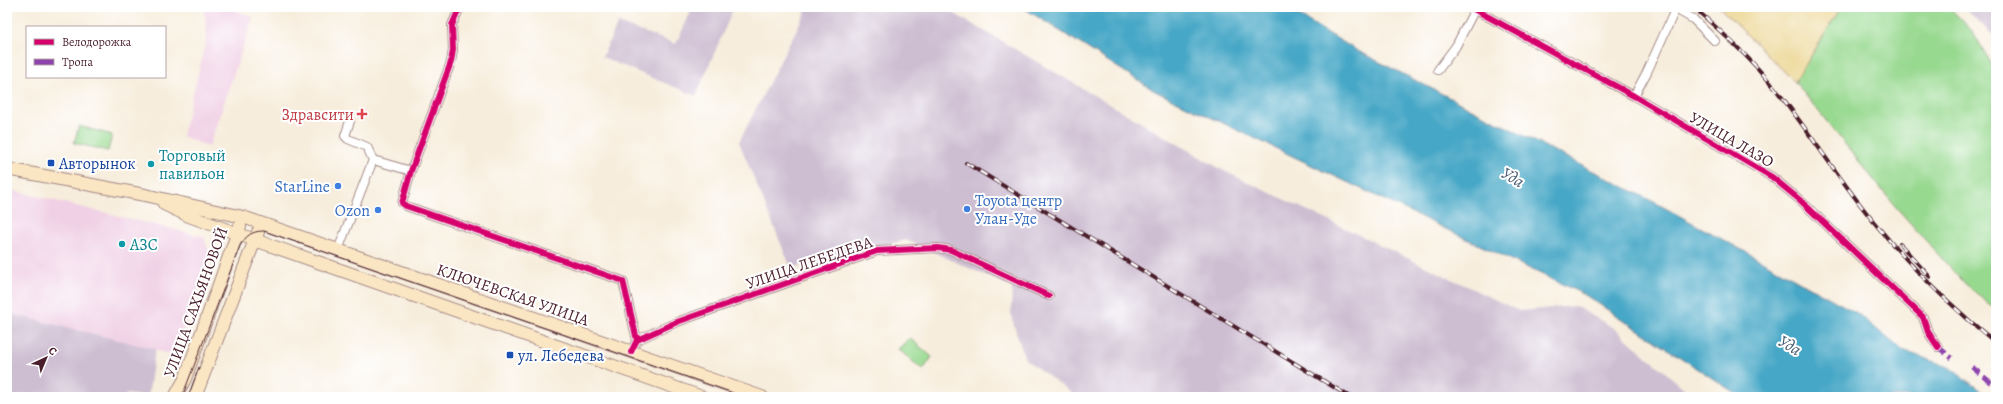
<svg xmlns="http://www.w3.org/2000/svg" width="2003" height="404" font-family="Alegreya,serif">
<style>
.built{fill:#f0d0e5}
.industrial{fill:#cebed2}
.green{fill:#98d990;stroke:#717c5e}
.sand{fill:#eeda9e;stroke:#9c7c64}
.water{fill:#47a7c6;stroke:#486378}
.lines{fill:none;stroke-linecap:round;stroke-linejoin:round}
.street-casing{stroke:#a08684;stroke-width:10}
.secondary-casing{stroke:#a08684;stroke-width:14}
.street{stroke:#fff;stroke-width:8}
.secondary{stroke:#fbe6c4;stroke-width:12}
.tram{stroke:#4a1f2b;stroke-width:1}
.rail-casing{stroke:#4a1f2b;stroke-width:4}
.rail{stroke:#fff;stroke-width:2.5;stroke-dasharray:8;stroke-linecap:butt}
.quiet{stroke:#8e44ad;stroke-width:5;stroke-dasharray:10 5;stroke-linecap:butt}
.cycleway-casing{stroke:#fff;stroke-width:8}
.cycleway{stroke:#d6006c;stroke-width:6}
.health-dot{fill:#e0444e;stroke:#fff;stroke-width:1.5}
.transit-dot{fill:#1a4fb4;stroke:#fff;stroke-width:1.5}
.culture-dot{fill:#0f9aa8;stroke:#fff;stroke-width:1.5}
.shop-dot{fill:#3f7fe0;stroke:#fff;stroke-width:1.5}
.labels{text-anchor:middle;stroke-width:4;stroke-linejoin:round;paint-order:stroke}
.health-label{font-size:16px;fill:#be3a42;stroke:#fff;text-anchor:end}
.street-label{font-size:16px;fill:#4a1f2b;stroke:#fff}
.culture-label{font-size:16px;fill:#0d838f;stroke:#fff;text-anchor:start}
.transit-label{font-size:16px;fill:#164399;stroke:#fff;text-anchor:start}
.shop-label{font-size:16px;fill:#366cbe;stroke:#fff;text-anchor:end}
.water-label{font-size:17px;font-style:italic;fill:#495c71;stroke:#fff}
</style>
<rect width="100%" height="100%" fill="#fff"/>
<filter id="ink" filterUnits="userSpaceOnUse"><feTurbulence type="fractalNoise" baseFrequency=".025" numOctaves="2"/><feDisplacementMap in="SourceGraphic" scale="8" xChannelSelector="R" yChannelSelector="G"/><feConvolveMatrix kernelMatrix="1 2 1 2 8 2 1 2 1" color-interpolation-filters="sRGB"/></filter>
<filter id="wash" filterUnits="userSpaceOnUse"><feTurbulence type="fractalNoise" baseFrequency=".012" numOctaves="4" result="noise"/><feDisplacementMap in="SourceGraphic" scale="16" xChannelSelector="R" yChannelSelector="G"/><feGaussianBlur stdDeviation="0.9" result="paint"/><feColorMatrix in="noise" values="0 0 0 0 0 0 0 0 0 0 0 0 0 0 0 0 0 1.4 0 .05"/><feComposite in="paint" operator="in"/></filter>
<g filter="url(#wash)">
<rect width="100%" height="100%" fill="#f7eddc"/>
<path class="built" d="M 204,7 L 234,7 L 234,10 L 253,17 L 209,147 L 182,136 L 205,48 L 207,33 Z
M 7,189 L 204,237 L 210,256 L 174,355 L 7,313 Z"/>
<path class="industrial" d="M 693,7 L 734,7 L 696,96 L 602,57 L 618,23 L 676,44 Z
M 808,7 L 943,7 L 1224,171 L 1519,311 L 1575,306 L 1614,328 L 1694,397 L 1077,397 L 1025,359 L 1011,316 L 1012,287 L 906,240 L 791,268 L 739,142 Z
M 1964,7 L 1996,7 L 1996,38 Z
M 7,313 L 155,349 L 148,397 L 126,394 L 125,397 L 7,397 Z"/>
<path class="green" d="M 1841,7 L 1949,7 L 1973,32 L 1996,72 L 1996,310 L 1961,280 L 1895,206 L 1795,82 Z
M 79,126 L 112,135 L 108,151 L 74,143 Z
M 910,338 L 932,357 L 923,370 L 898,349 Z"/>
<path class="sand" d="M 1719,7 L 1841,7 L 1795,82 Z"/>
<path class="water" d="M 1022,7 L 1285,7 L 1356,50 L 1658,204 L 1857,313 L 1902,350 L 1949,367 L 1989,397 L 1741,397 L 1585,295 L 1155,91 Z"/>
</g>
<g filter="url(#ink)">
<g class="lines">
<g class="street-casing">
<path id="street" d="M 460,7 L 452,25 L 453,50 L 451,62 L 411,171 L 402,203 L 406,206 L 623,281 L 637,340
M 1470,7 L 1634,96 L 1772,177 L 1800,200 L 1923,317 L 1928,332 L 1938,347
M 1672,7 L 1693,19 L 1715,41
M 1438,70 L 1456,46 L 1475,9
M 1634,96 L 1647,72 L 1675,10
M 373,160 L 411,171
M 338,250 L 373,160 L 367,147 L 348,139 L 345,136 L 350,121
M 631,352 L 637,340 L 677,322 L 877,251 L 938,248 L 951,250 L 1049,296"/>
</g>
<g class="secondary-casing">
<path id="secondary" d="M 7,169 L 145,195 L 243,217 L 762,397
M 164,204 L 189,216 L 255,240 L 702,397
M 175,397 L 185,379 L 240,226
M 195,397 L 258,232"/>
</g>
<use href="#street" class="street"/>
<use href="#secondary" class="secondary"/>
<path class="tram" d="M 182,397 L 240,246 C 246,236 251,231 264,231 L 745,397
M 188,397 L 199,367"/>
<g class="rail-casing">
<path id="rail" d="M 1693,7 C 1726,35 1758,65 1784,100 C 1816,142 1844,186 1878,227 C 1913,270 1953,308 1996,343
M 966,163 L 1350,397
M 1900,244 L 1930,277"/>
</g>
<use href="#rail" class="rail"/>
<path class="quiet" d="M 1938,347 L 1952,358
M 1972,367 L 1996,387"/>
<g class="cycleway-casing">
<path id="cycleway" d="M 460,7 L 452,25 L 453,50 L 451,62 L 411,171 L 402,203 L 406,206 L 623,281 L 637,340
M 1470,7 L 1634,96 L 1772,177 L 1800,200 L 1923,317 L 1928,332 L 1938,347
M 631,352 L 637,340 L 677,322 L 877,251 L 938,248 L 951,250 L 1049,296"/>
</g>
<use href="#cycleway" class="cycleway"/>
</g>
</g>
<path class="health-dot" d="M360 108h4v4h4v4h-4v4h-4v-4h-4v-4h4z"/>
<g class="transit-dot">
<rect x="47" y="159" width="8" height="8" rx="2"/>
<rect x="506" y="351" width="8" height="8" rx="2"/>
</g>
<g class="culture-dot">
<circle cx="151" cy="164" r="4"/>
<circle cx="122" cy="244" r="4"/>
</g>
<g class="shop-dot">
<circle cx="338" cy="186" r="4"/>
<circle cx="967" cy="209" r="4"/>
<circle cx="378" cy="210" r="4"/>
</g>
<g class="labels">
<g class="health-label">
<text x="354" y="120">Здравсити</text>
</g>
<g class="street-label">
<text transform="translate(1732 139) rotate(30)" y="6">УЛИЦА ЛАЗО</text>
<text transform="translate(809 262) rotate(-19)" y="6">УЛИЦА ЛЕБЕДЕВА</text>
<text transform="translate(513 294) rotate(19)" y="6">КЛЮЧЕВСКАЯ УЛИЦА</text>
<text transform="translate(195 302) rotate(-70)" y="6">УЛИЦА САХЬЯНОВОЙ</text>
</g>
<g class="culture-label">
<text x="159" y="161">Торговый<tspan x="159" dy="18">павильон</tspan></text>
<text x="130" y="250">АЗС</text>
</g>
<g class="transit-label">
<text x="59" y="169">Авторынок</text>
<text x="518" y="361">ул. Лебедева</text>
</g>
<g class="shop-label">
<text x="330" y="192">StarLine</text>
<text x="975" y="206" text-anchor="start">Toyota центр<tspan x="975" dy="18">Улан-Уде</tspan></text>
<text x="370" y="216">Ozon</text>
</g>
<g class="water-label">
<text transform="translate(1513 177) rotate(31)" y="6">Уда</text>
<text transform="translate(1790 345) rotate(31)" y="6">Уда</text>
</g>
</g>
<rect width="2003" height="404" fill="none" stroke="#fff" stroke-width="24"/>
<rect x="26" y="26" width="140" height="52" fill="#ffffff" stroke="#b7a5aa"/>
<rect x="34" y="39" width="20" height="6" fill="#d6006c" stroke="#b7a5aa"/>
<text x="62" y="46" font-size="12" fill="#4a1f2b">Велодорожка</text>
<rect x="34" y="59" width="20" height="6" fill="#8e44ad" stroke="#b7a5aa"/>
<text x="62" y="66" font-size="12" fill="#4a1f2b">Тропа</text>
<g transform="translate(46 358) rotate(44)" stroke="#ffffff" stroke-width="3" paint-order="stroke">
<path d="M0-3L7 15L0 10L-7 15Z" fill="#4a1f2b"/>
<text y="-6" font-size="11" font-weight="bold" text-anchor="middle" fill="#4a1f2b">С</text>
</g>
</svg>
